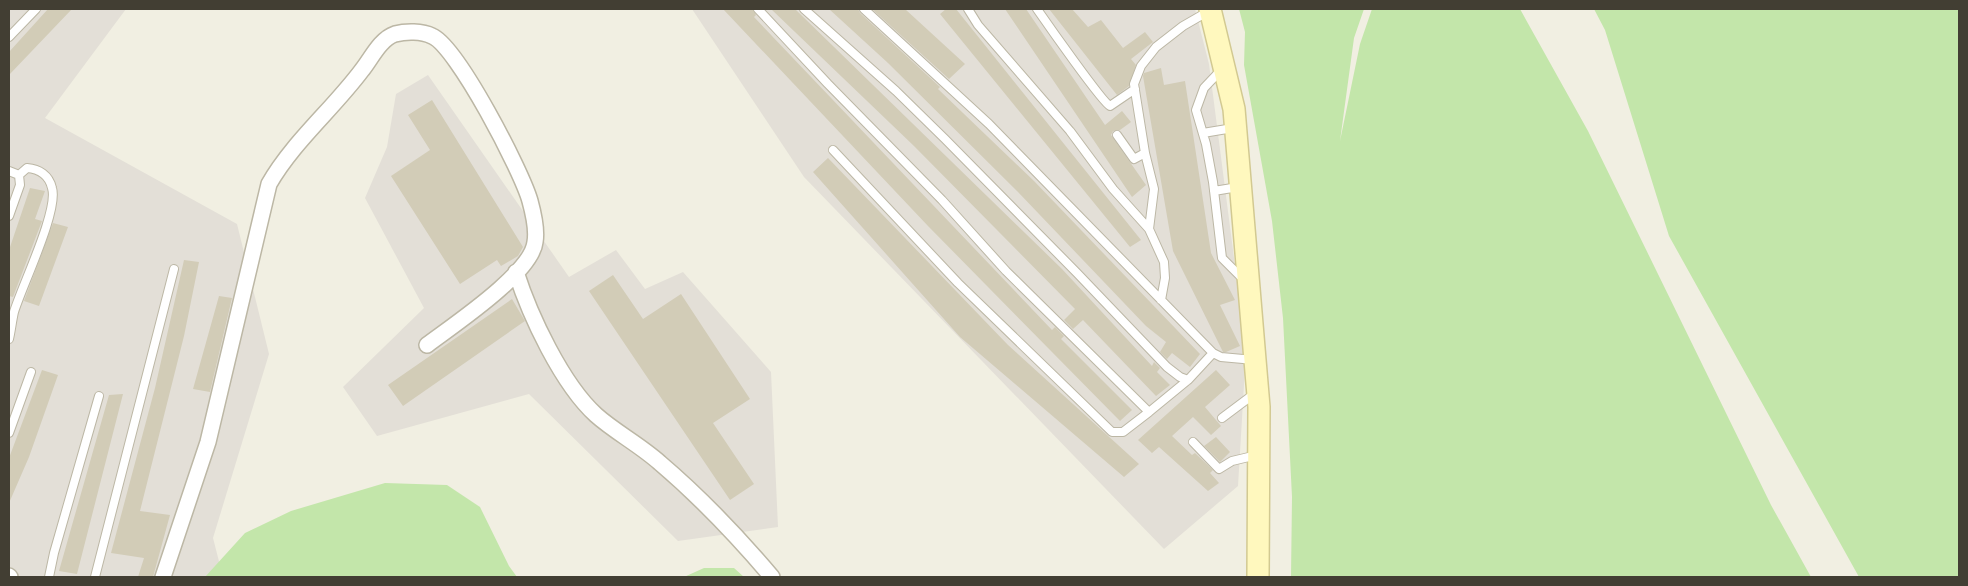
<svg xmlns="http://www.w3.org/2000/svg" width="1968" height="586" font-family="'Roboto Condensed',sans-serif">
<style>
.industrial{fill:#e3dfd7}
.green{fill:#c3e6aa}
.building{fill:#d2ccb7}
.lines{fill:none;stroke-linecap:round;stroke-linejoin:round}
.lane-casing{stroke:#bcb7a5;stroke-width:10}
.street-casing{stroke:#bcb7a5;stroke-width:18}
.secondary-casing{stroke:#d2c991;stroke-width:24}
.lane{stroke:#fff;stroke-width:8}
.street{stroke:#fff;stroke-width:15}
.secondary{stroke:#fff8be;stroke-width:21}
</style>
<rect width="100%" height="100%" fill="#f1efe2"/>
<path class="industrial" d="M 9,9 L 126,9 L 45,118 L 237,224 L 269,354 L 213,538 L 223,577 L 9,577 Z
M 692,9 L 1195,9 L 1209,64 L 1246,351 L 1238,486 L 1164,549 L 804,177 Z
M 428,75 L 569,277 L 616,250 L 645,289 L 683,272 L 771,372 L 778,527 L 678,541 L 529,394 L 377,436 L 343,387 L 424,308 L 365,198 L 387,147 L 396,94 Z"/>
<path class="green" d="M 1239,9 L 1364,9 L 1354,38 L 1340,141 L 1360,44 L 1372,9 L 1520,9 L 1588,131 L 1771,505 L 1811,577 L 1291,577 L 1292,497 L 1283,318 L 1272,221 L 1244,65 L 1245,32 Z
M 1594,9 L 1959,9 L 1959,577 L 1859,577 L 1669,236 L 1605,30 Z
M 385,483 L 447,485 L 480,507 L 509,566 L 517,577 L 205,577 L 245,533 L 291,511 Z
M 704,568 L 734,568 L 744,577 L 684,577 Z"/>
<path class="building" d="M 48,9 L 72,9 L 9,75 L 9,52 Z
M 723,9 L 753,9 L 756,15 L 754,17 L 1052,330 L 1055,327 L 1064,336 L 1061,339 L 1132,410 L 1120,421 L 928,226 Z
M 771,9 L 795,9 L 1062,269 L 1152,366 L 1154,362 L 1160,368 L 1157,372 L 1170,385 L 1156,396 L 1083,320 L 1073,329 L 1064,320 L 1075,309 L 914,146 Z
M 829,9 L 858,9 L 860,13 L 940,87 L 938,89 L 1034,181 L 1200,354 L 1190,367 L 1172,353 L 1167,359 L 1160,352 L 1166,342 L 1146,326 L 1018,192 L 888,63 Z
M 872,9 L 905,9 L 965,64 L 949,79 Z
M 946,9 L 956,9 L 1141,240 L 1130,247 L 940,14 Z
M 1005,9 L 1026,9 L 1105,125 L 1122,111 L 1131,122 L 1120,130 L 1113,131 L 1111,135 L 1146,185 L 1132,197 Z
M 1049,9 L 1072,9 L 1088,27 L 1101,20 L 1123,48 L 1145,32 L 1153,42 L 1131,59 L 1136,65 L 1129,86 L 1117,95 Z
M 1161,68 L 1164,85 L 1185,81 L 1211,253 L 1235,300 L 1220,305 L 1240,346 L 1226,352 L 1223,352 L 1173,251 L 1143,76 L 1144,73 Z
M 432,100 L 523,247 L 518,256 L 501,266 L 497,260 L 460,284 L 391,176 L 430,150 L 408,115 Z
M 828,158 L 1008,345 L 1139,464 L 1124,477 L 960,337 L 813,172 Z
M 30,188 L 45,191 L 35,219 L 42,221 L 13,297 L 9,296 L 9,250 Z
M 53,223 L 68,227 L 39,306 L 24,301 Z
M 184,260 L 199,262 L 184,336 L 140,511 L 170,515 L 153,577 L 138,577 L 144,558 L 111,553 L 155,388 Z
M 613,275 L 643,319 L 681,294 L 750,399 L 713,423 L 754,484 L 730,500 L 589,291 Z
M 219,296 L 232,298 L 210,392 L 193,389 Z
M 512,299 L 525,321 L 403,406 L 388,385 Z
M 42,370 L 58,375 L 29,457 L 9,503 L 9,458 Z
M 1216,370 L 1230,385 L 1205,407 L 1221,426 L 1211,435 L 1193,417 L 1172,436 L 1192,455 L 1195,453 L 1213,470 L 1210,473 L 1219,483 L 1208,491 L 1159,447 L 1152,453 L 1138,440 Z
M 123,394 L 77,574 L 59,571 L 109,395 Z
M 1216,437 L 1230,452 L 1220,462 L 1204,446 Z"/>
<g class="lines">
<g class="lane-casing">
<path id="lane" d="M 758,9 L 828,84 L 942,200 L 1006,271 L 1149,412 L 1188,380
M 804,9 L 896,91 L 945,139 L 1077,273 L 1167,367 L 1180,377 L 1188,380 L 1213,353
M 864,9 L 989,124 L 1213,353 L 1221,357 L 1254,360
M 968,9 L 978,25 L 1070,131 L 1113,189 L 1149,229 L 1164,262 L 1165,278 L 1161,300
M 1037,9 C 1046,22 1102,102 1110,106 L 1135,89
M 9,37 L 36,9
M 1222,69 L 1204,88 L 1196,110 L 1206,144 L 1213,182 L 1222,258 L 1244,280
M 1203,133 L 1233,128
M 1117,135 L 1134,159 L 1145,153
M 833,150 L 958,283 L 1112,432 L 1123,432 L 1149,412
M 9,171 L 19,175
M 1214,191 L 1238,187
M 9,216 L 20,185 L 19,175 L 27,168 C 39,169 49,175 52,188 C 59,210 22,286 14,312 C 12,321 11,330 9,339
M 1149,229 L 1154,189 L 1145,153 L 1134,84 L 1141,66 L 1156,47 L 1183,26 L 1209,11
M 1222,418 L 1254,394
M 9,433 L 31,372
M 1193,442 L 1219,469 L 1232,461 L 1257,455
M 49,577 L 54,553 L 99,396
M 95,577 L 174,269"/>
</g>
<g class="street-casing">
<path id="street" d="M 516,272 C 530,316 562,384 596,415 C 615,432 640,445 660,463 C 700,497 738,537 772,577
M 9,576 L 10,577
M 163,577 L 208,442 L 269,184 C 293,142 333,109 362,70 C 371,59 380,39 395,34 C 406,31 422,31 432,36 C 457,46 522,172 530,201 C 533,212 537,231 535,242 C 532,273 452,326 427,345"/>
</g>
<g class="secondary-casing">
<path id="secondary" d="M 1210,9 L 1234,109 L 1255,360 L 1259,407 L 1258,577"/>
</g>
<use href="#lane" class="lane"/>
<use href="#street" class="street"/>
<use href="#secondary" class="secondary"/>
</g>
<rect width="1968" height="586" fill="none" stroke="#423e33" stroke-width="20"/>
</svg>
